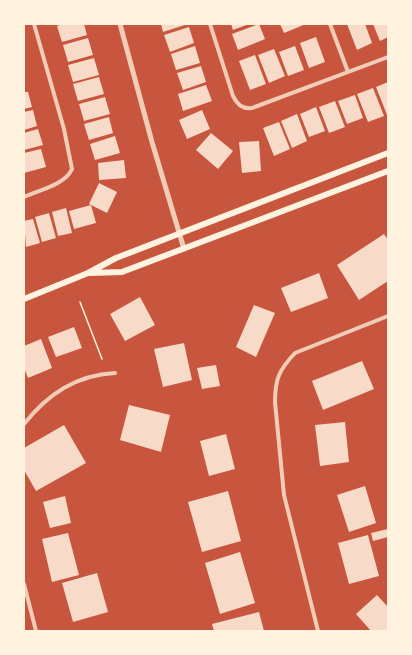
<svg xmlns="http://www.w3.org/2000/svg" width="412" height="655" font-family="Cabin,sans-serif">
<style>
.building{fill:#f7dbc8}
.lines{fill:none;stroke-linecap:round;stroke-linejoin:round}
.path{stroke:#fff3e0;stroke-width:1.5}
.minor{stroke:#f1ccb7;stroke-width:4}
.tertiary{stroke:#f1ccb7;stroke-width:5}
.secondary{stroke:#fff3e0;stroke-width:6}
</style>
<rect width="100%" height="100%" fill="#c8553d"/>
<path class="building" d="M 63,24 L 84,24 L 87,35 L 62,42 L 57,26 Z
M 161,24 L 188,24 L 163,32 Z
M 231,24 L 249,24 L 233,30 Z
M 259,24 L 265,39 L 238,50 L 232,34 Z
M 280,24 L 306,24 L 284,33 Z
M 347,24 L 365,24 L 372,43 L 357,50 Z
M 373,24 L 388,24 L 388,37 L 380,41 Z
M 189,27 L 194,43 L 170,52 L 164,35 Z
M 316,37 L 325,62 L 309,68 L 300,43 Z
M 88,38 L 93,55 L 68,62 L 63,45 Z
M 195,46 L 200,63 L 176,70 L 171,54 Z
M 295,46 L 304,70 L 288,76 L 279,52 Z
M 274,49 L 285,76 L 269,83 L 258,55 Z
M 255,55 L 266,84 L 250,90 L 239,61 Z
M 94,58 L 99,75 L 73,82 L 68,65 Z
M 201,66 L 206,82 L 183,90 L 177,73 Z
M 99,77 L 104,94 L 78,101 L 73,84 Z
M 388,82 L 388,114 L 387,115 L 376,87 Z
M 206,85 L 212,101 L 183,111 L 178,94 Z
M 373,88 L 384,116 L 368,122 L 357,94 Z
M 24,92 L 28,92 L 32,107 L 24,109 Z
M 355,95 L 363,118 L 347,124 L 338,101 Z
M 105,97 L 110,114 L 84,121 L 79,104 Z
M 335,101 L 345,127 L 329,133 L 319,107 Z
M 316,107 L 325,131 L 309,137 L 300,114 Z
M 33,110 L 37,126 L 24,130 L 24,112 Z
M 202,110 L 210,129 L 187,139 L 179,120 Z
M 297,114 L 307,141 L 292,148 L 281,121 Z
M 109,117 L 113,133 L 89,140 L 84,124 Z
M 279,122 L 290,149 L 274,156 L 263,128 Z
M 38,129 L 43,145 L 24,150 L 24,133 Z
M 211,133 L 233,151 L 218,169 L 196,150 Z
M 115,136 L 120,153 L 95,160 L 90,144 Z
M 259,141 L 261,171 L 242,173 L 239,142 Z
M 41,149 L 46,167 L 24,173 L 24,153 Z
M 124,160 L 126,178 L 99,180 L 98,163 Z
M 99,183 L 117,192 L 107,213 L 89,204 Z
M 91,205 L 96,223 L 74,229 L 69,211 Z
M 66,208 L 72,233 L 58,236 L 52,212 Z
M 49,213 L 56,238 L 42,242 L 35,217 Z
M 33,219 L 40,243 L 26,247 L 24,221 Z
M 384,234 L 388,240 L 388,281 L 359,300 L 337,265 Z
M 319,273 L 328,298 L 291,312 L 281,288 Z
M 140,297 L 155,325 L 125,341 L 110,314 Z
M 254,305 L 275,313 L 256,357 L 236,347 Z
M 74,327 L 82,348 L 56,357 L 48,337 Z
M 41,339 L 52,368 L 28,378 L 24,368 L 24,346 Z
M 184,343 L 192,380 L 163,387 L 154,349 Z
M 362,361 L 374,389 L 323,410 L 312,381 Z
M 216,365 L 220,386 L 202,389 L 197,368 Z
M 129,405 L 170,415 L 161,452 L 120,440 Z
M 345,422 L 349,462 L 320,466 L 315,425 Z
M 64,425 L 86,463 L 36,491 L 24,470 L 24,448 Z
M 226,434 L 235,469 L 209,476 L 200,441 Z
M 365,486 L 376,523 L 349,532 L 337,495 Z
M 228,491 L 241,541 L 202,552 L 188,502 Z
M 65,496 L 71,523 L 50,528 L 43,502 Z
M 388,529 L 388,537 L 373,541 L 371,533 Z
M 68,533 L 79,575 L 52,582 L 42,539 Z
M 368,535 L 379,576 L 349,584 L 338,543 Z
M 240,552 L 255,603 L 220,614 L 205,563 Z
M 97,573 L 108,612 L 73,622 L 62,583 Z
M 377,595 L 388,607 L 388,631 L 371,631 L 356,614 Z
M 259,612 L 264,631 L 214,631 L 212,624 Z"/>
<g class="lines">
<path class="path" d="M 80,302 L 102,359"/>
<path class="minor" d="M 210,24 L 233,96 C 238,105 242,109 252,108 L 388,57
M 330,24 L 348,72
M 24,197 C 39,190 65,185 72,169 L 64,129 L 34,24
M 24,424 C 48,394 76,375 115,373
M 24,584 L 36,631
M 318,631 L 284,495 L 275,402 C 275,379 279,370 295,353 L 388,316"/>
<path class="tertiary" d="M 120,24 L 152,142 L 184,249"/>
<path class="secondary" d="M 90,273 L 122,272 L 388,171
M 24,299 L 88,273 L 116,258 L 388,153"/>
</g>
<rect width="412" height="655" fill="none" stroke="#fff3e0" stroke-width="50"/>
</svg>
